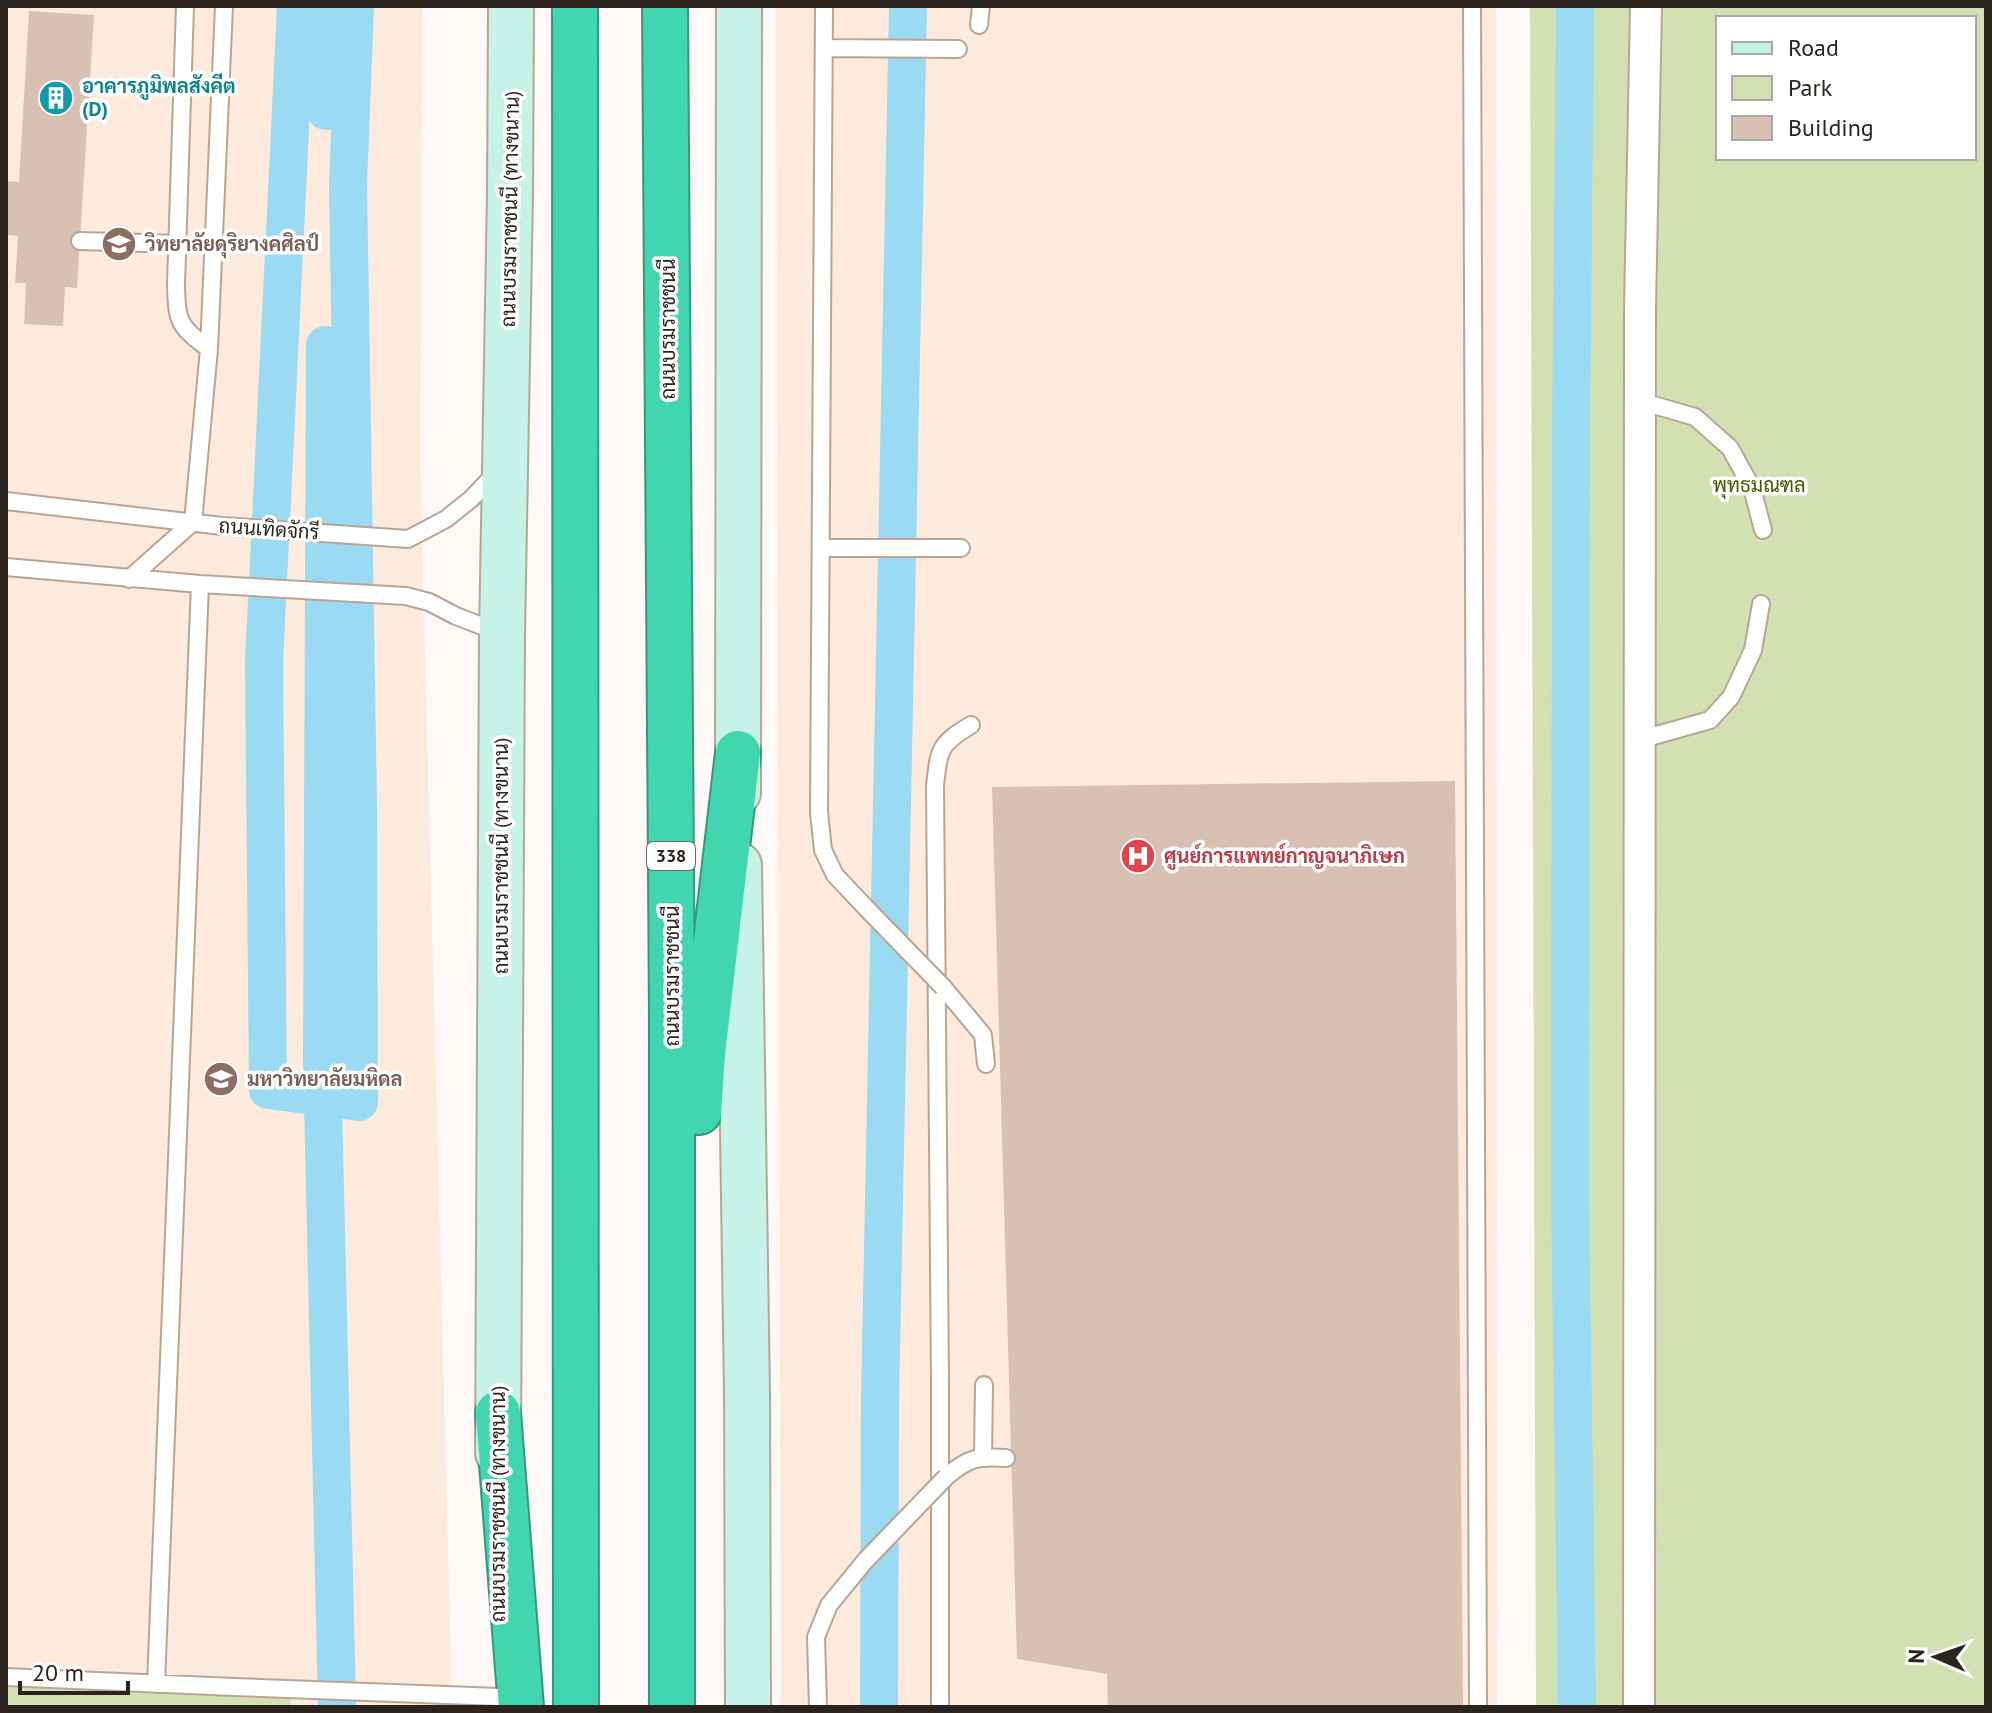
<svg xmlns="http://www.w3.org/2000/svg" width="1992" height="1713" font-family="'PT Sans',Sarabun,sans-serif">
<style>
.built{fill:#fceadd}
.green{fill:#d3e1b2;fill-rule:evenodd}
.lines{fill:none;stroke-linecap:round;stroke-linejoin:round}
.canal{stroke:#9adaf2;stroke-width:38}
.building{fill:#d8c1b2}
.lane-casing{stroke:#baa595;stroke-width:20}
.street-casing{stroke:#baa595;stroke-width:34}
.secondary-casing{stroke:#baa595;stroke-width:48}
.highway-casing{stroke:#38977d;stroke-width:48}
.lane{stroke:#fff;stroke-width:16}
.street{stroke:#fff;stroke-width:30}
.secondary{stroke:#c5f3e7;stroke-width:44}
.highway{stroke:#3fd6b0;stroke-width:44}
.lane-bridge-casing{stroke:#baa595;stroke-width:20;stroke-linecap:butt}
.lane-bridge{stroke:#fff;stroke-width:16}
.labels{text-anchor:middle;stroke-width:7;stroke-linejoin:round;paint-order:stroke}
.shield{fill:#fff;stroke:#6b6561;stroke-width:2}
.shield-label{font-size:18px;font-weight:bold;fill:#2b231d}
.culture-label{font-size:20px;font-weight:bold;fill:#0d838f;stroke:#fff;text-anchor:start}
.street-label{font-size:20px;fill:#2b231d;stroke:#fff}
.education-label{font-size:20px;font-weight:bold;fill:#785e54;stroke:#fff;text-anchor:start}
.park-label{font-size:20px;fill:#495800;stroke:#fff}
.health-label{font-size:20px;font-weight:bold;fill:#be3a42;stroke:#fff;text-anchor:start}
</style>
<rect width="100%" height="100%" fill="#fef9f6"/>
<path class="built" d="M 6,6 L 422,6 L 420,463 L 452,1707 L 6,1707 Z
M 776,6 L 1496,6 L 1497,1707 L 781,1707 Z"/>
<path class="green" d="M 1530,6 L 1986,6 L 1986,1707 L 1536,1707 ZM 1718,18 L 1974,18 L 1974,158 L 1718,158 Z
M 6,1672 L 291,1685 L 290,1707 L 6,1707 Z"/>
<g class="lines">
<path class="canal" d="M 296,6 L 264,663 L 268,1090 L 359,1102 L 358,807 L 348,184 L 355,6
M 1575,6 L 1571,435 L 1570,1196 L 1577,1707
M 326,111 L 326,6
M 325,345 L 322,1060 L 337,1707
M 879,1707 L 880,1399 L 908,6"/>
</g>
<path class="building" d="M 29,11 L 94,15 L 77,288 L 65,287 L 63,326 L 24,324 L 26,283 L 15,283 L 18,236 L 6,235 L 6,181 L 19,182 Z
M 1455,781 L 1463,1707 L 1108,1707 L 1107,1674 L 1017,1659 L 992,787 Z"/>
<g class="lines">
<g class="lane-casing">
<path id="lane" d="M 185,6 L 176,284 C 177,323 178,325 209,349
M 824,6 L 819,812 L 823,850 L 835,875 L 868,910
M 1472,6 L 1478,1707
M 979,25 L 981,6
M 824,48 L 958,49
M 80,241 L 177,244
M 1640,401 L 1695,417 L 1730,448 L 1752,488 L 1763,530
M 6,501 L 222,526 L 408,539 L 446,519 L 471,499 L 497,472
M 821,548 L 961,548
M 6,567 L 200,584 L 406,596 L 429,602 L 456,616 L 500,633
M 129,579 L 193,522 L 209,349 L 224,6
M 1639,740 L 1710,720 L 1731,697 L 1753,650 L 1761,604
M 943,987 L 983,1035 L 986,1064
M 983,1456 L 984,1385
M 946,1477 C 968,1458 977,1456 1006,1458
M 6,1677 L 234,1687 L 499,1697
M 156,1684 L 200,584
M 818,1707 L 816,1637 L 829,1605 L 865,1561
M 940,1707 L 940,1382 L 935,786 C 939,749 939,744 971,725"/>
</g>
<g class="street-casing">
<path id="street" d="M 1639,1707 L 1640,308 L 1646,6"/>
</g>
<g class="secondary-casing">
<path id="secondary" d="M 738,793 L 739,6
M 739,865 L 747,1395 L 748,1707
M 498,1453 L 502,634 L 510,194 L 511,6"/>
</g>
<g class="highway-casing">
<path id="highway" d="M 575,6 L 576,1707
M 665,6 L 672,1016 L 672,1707
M 699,1112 L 703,1053 L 738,753
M 498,1413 L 521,1707"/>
</g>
<use href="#lane" class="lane"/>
<use href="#street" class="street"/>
<use href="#secondary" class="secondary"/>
<use href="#highway" class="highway"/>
<g class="lane-bridge-casing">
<path id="lane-bridge" d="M 868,910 L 943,987
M 865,1561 L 946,1477"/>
</g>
<use href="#lane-bridge" class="lane-bridge"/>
</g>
<defs>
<g id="building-disc" transform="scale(1.8)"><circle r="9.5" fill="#0f9aa8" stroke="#fff"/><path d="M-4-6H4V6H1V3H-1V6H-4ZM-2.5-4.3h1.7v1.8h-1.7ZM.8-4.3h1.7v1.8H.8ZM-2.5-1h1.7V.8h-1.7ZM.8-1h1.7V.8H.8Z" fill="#fff"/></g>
<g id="university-disc" transform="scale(1.8)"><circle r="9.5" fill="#8d6e63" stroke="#fff"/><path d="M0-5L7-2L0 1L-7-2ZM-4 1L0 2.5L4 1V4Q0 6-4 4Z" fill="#fff"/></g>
<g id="hospital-disc" transform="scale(1.8)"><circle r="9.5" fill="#e0444e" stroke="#fff"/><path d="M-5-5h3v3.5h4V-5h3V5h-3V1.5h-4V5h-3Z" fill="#fff"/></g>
</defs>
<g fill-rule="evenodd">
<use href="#building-disc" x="56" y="98"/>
<use href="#university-disc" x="119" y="244"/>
<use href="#hospital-disc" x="1138" y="856"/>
<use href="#university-disc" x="221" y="1079"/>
</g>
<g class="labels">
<rect class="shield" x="647" y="842" width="48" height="28" rx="6"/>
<g class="shield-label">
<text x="671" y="862">338</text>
</g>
<g class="culture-label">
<text x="82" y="93">อาคารภูมิพลสังคีต<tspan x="82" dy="23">(D)</tspan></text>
</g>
<g class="street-label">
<text transform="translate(510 209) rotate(-89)" y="7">ถนนบรมราชชนนี (ทางขนาน)</text>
<text transform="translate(668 329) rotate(-90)" y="7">ถนนบรมราชชนนี</text>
<text transform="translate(269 529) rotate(4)" y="7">ถนนเทิดจักรี</text>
<text transform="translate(501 856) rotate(-90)" y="7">ถนนบรมราชชนนี (ทางขนาน)</text>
<text transform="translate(672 976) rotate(-90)" y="7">ถนนบรมราชชนนี</text>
<text transform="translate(498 1504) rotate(-90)" y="7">ถนนบรมราชชนนี (ทางขนาน)</text>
</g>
<g class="education-label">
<text x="145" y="251">วิทยาลัยดุริยางคศิลป์</text>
<text x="247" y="1086">มหาวิทยาลัยมหิดล</text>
</g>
<g class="park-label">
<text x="1759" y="492">พุทธมณฑล</text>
</g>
<g class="health-label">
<text x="1164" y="863">ศูนย์การแพทย์กาญจนาภิเษก</text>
</g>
</g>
<rect width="1992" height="1713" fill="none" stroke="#2b231d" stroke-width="16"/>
<rect x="1716" y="16" width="260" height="144" fill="#ffffff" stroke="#aaa7a5" stroke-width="2"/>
<rect x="1732" y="42" width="40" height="12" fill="#c5f3e7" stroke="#aaa7a5" stroke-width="2"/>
<text x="1788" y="56" font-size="24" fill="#2b231d">Road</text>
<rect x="1732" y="76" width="40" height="24" fill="#d3e1b2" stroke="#aaa7a5" stroke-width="2"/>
<text x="1788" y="96" font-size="24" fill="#2b231d">Park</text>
<rect x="1732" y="116" width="40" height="24" fill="#d8c1b2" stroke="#aaa7a5" stroke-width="2"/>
<text x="1788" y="136" font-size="24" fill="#2b231d">Building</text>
<g transform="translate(1936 1657) rotate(272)" stroke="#ffffff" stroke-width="6" paint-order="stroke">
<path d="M0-6L14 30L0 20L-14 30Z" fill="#2b231d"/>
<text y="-12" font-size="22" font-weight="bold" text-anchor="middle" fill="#2b231d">N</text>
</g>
<path d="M20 1681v12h108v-12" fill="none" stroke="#2b231d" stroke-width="4"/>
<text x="32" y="1681" font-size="24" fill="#2b231d" stroke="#ffffff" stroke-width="6" paint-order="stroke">20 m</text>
</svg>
